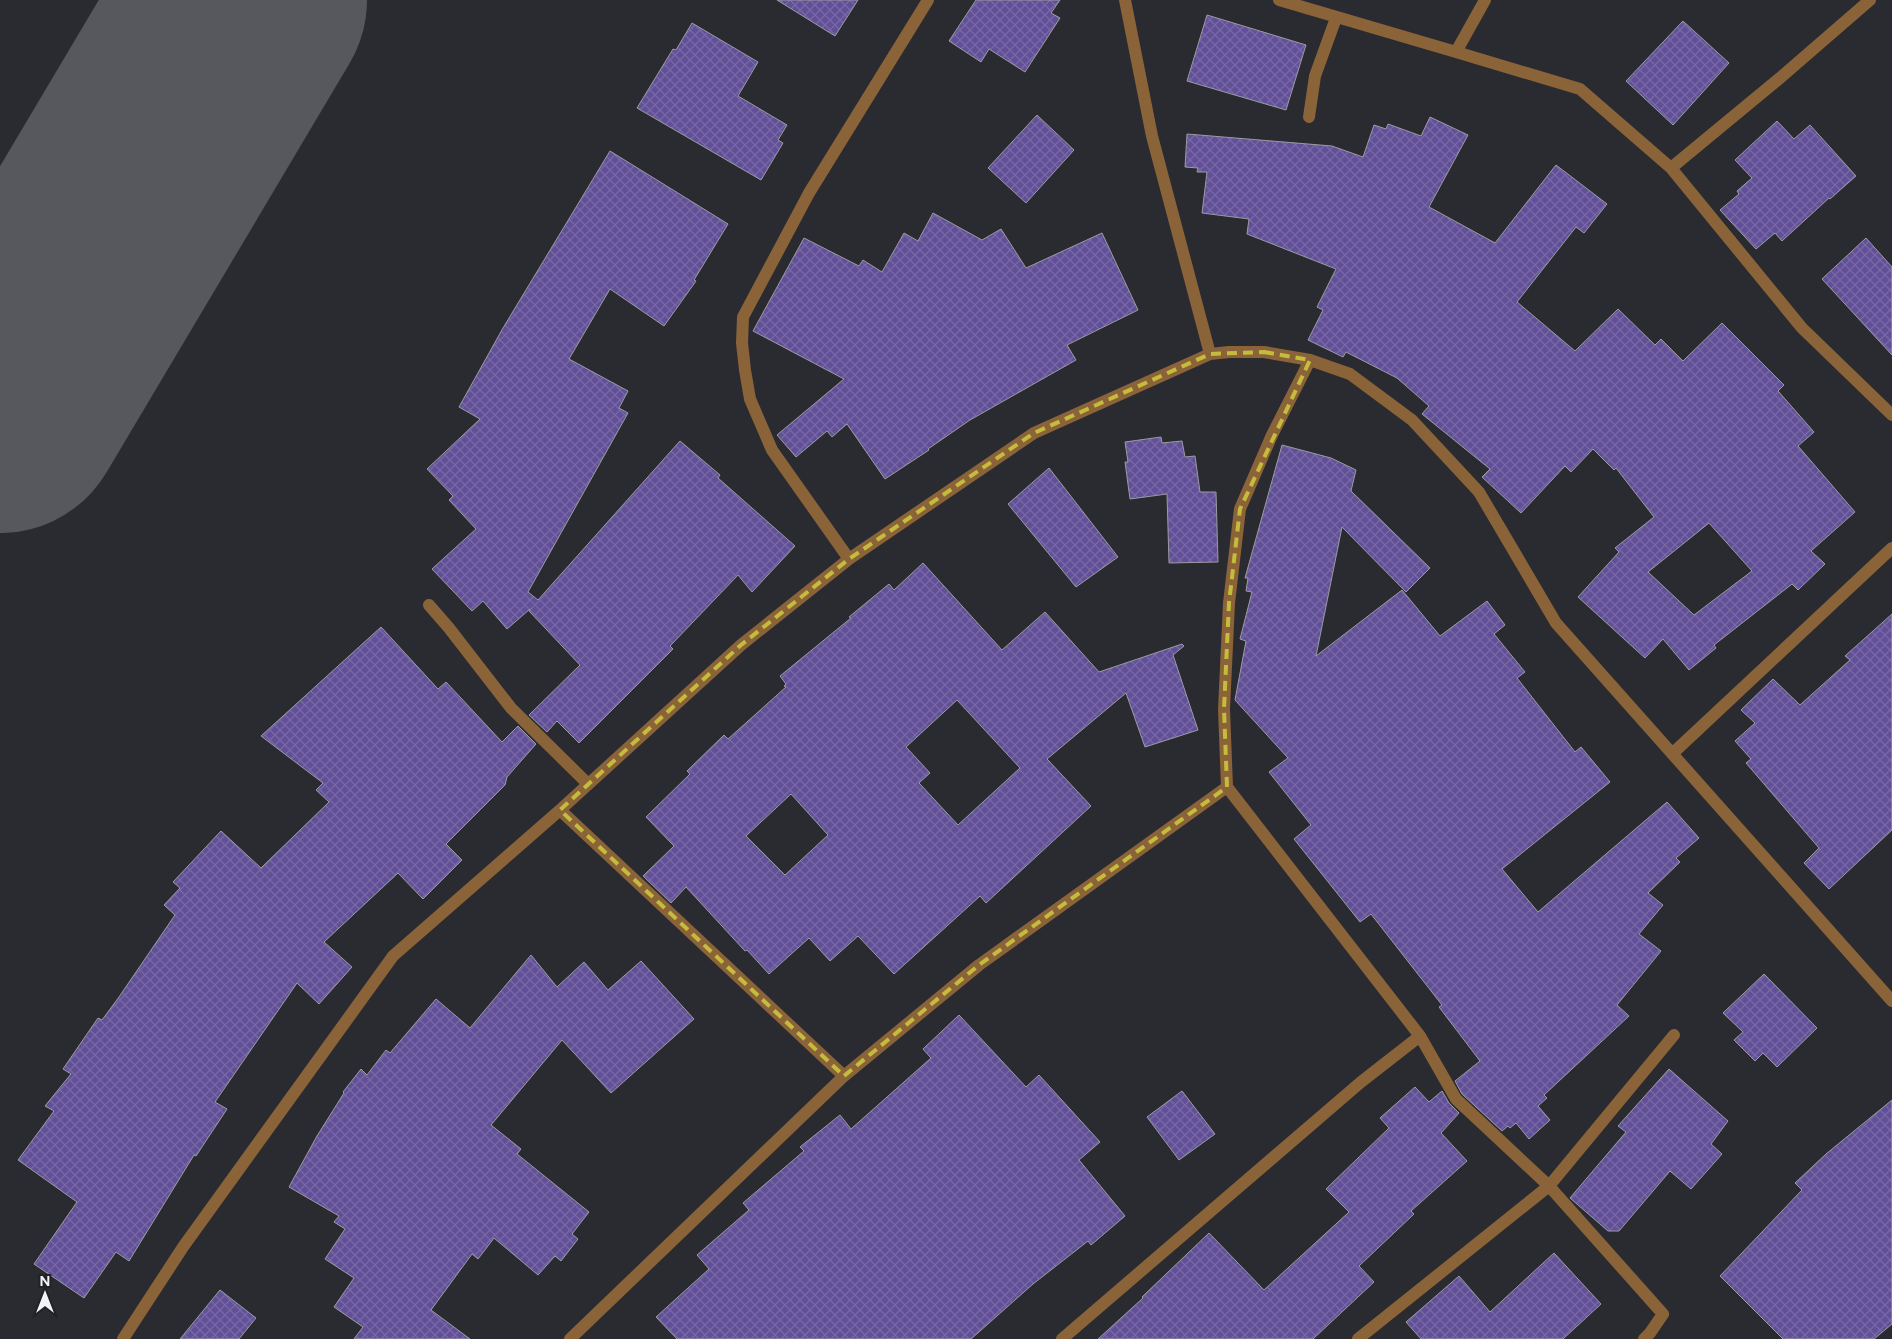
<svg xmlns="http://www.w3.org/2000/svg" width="1892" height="1339" font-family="Figtree,sans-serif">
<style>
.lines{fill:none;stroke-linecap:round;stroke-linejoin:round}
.runway{stroke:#57585e;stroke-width:248}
.building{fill:url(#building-cross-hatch);stroke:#9c9ba3;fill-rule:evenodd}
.minor{stroke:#8a6338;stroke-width:12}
.marked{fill:none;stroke:#c5bc3d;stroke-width:4;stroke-dasharray:10 6;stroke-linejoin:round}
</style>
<defs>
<pattern id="building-cross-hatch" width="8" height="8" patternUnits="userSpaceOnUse" patternTransform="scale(1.25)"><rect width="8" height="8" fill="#614f97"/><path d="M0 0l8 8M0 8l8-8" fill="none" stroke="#7869a6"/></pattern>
</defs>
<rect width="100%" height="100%" fill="#2a2b31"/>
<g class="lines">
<path class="runway" d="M 0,409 L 243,0"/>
</g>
<path class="building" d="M 777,0 L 858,0 L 835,36 Z
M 976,0 L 1060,0 L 1051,13 L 1060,18 L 1025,72 L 989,49 L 981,62 L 949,41 Z
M 1207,15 L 1306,45 L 1286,110 L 1187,81 Z
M 1683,21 L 1729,63 L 1673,125 L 1626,81 Z
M 692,23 L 758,62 L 738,96 L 787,125 L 778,140 L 783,143 L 761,180 L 637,108 L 673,49 L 676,50 Z
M 1037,115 L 1074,150 L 1026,203 L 988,168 Z
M 1430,117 L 1468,135 L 1429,207 L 1495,243 L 1556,165 L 1607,204 L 1584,233 L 1576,227 L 1517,302 L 1575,351 L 1618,309 L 1655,345 L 1661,339 L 1683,361 L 1722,323 L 1784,385 L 1778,391 L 1814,432 L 1798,446 L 1855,512 L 1811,551 L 1825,564 L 1798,590 L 1792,584 L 1714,645 L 1716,648 L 1689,670 L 1663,639 L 1645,658 L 1578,597 L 1619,552 L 1615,548 L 1654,517 L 1616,468 L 1614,470 L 1593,449 L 1571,472 L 1565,466 L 1521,513 L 1482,477 L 1490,469 L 1422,414 L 1429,406 L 1397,378 L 1346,352 L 1343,357 L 1308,340 L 1323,310 L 1317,307 L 1336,269 L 1247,234 L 1249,219 L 1202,213 L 1207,172 L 1197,172 L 1198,168 L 1185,167 L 1187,134 L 1332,146 L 1363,157 L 1374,125 L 1386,129 L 1388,124 L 1421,136 ZM 1709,523 L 1752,571 L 1694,615 L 1648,572 Z
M 1777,121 L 1794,139 L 1810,125 L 1856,176 L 1830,199 L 1829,198 L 1782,241 L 1775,233 L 1756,249 L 1720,210 L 1739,194 L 1737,191 L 1752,178 L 1735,160 Z
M 610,151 L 728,224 L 694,280 L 696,281 L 664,326 L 610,289 L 569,359 L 628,391 L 619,408 L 628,413 L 528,592 L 538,600 L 680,441 L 720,475 L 718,478 L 795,546 L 752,592 L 738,575 L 670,646 L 673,649 L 579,743 L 557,721 L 547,732 L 529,715 L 580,665 L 529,611 L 530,609 L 507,629 L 483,601 L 472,611 L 432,569 L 476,529 L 449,500 L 453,496 L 427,469 L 480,419 L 459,407 L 503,328 Z
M 933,213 L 982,240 L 1001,229 L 1026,268 L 1102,233 L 1138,310 L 1067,345 L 1076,360 L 970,420 L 928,449 L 929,450 L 885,479 L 847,424 L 832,437 L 827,431 L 796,457 L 777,435 L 844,379 L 753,331 L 804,238 L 859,266 L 863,260 L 882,272 L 904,233 L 918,241 Z
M 1866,238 L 1892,267 L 1892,355 L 1822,279 Z
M 1161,437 L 1162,443 L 1182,441 L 1185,457 L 1195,456 L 1200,492 L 1216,492 L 1218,562 L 1169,563 L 1167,494 L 1130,499 L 1125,462 L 1128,462 L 1125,442 Z
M 1282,445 L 1331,458 L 1356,470 L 1351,491 L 1430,568 L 1406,592 L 1342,527 L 1316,656 L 1402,590 L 1440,636 L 1487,601 L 1505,625 L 1494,634 L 1525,672 L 1517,678 L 1575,752 L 1581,747 L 1610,782 L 1502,869 L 1538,912 L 1667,802 L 1699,838 L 1676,858 L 1680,862 L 1648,893 L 1663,905 L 1639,934 L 1661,951 L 1617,1005 L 1629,1016 L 1544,1095 L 1547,1098 L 1538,1106 L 1550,1120 L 1529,1139 L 1516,1123 L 1510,1128 L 1508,1126 L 1502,1131 L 1462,1094 L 1455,1081 L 1480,1061 L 1439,1007 L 1442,1005 L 1371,914 L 1360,922 L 1294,839 L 1311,825 L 1269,772 L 1288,758 L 1235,700 L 1246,641 L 1240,639 L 1252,592 L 1246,591 L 1248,578 L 1245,578 Z
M 1049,468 L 1118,557 L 1076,587 L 1008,504 Z
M 923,563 L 1002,650 L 1045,612 L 1099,672 L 1182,644 L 1184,646 L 1173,655 L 1198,730 L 1145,747 L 1126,693 L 1047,759 L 1091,806 L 986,903 L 980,896 L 894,974 L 858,936 L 830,961 L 809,938 L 769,974 L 747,950 L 745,951 L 686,887 L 671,903 L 643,876 L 674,846 L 646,817 L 690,774 L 687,771 L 724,735 L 728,739 L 786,687 L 784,686 L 786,684 L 780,676 L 851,618 L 849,617 L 889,584 L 894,590 ZM 957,700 L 1020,768 L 958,825 L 919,783 L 930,773 L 906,747 ZM 791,794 L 828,835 L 785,875 L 746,836 Z
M 1892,614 L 1892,830 L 1829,889 L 1804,863 L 1819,848 L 1746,763 L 1751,759 L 1735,741 L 1755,723 L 1741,710 L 1773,679 L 1800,705 L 1850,660 L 1845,656 Z
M 381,627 L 438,689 L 446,682 L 502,742 L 518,726 L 536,744 L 507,777 L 505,785 L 446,844 L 462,860 L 423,899 L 398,873 L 324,942 L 352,967 L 319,1004 L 297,983 L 215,1102 L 227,1109 L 196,1156 L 194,1155 L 129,1261 L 116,1252 L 84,1298 L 34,1264 L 77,1202 L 18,1160 L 54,1111 L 45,1106 L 71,1074 L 63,1069 L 98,1018 L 102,1020 L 119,997 L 175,915 L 164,905 L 180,888 L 173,882 L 221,831 L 261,868 L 329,802 L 316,790 L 323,783 L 261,736 Z
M 531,955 L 557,987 L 584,962 L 608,990 L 641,961 L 694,1019 L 611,1093 L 562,1040 L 491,1125 L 521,1149 L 517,1154 L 589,1212 L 572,1234 L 578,1239 L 561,1261 L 555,1256 L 538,1275 L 494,1238 L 478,1259 L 472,1254 L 431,1310 L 470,1339 L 354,1339 L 363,1327 L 334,1307 L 354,1278 L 325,1259 L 345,1229 L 334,1222 L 339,1216 L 289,1187 L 317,1136 L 344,1093 L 343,1092 L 361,1069 L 367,1075 L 386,1050 L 390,1053 L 436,999 L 470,1028 Z
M 1764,974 L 1817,1028 L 1777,1067 L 1763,1053 L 1755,1061 L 1734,1040 L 1743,1032 L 1723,1013 Z
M 959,1015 L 1026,1087 L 1039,1075 L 1100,1142 L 1079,1160 L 1125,1216 L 1091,1245 L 1088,1241 L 1033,1284 L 971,1339 L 677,1339 L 656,1317 L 709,1269 L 697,1255 L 749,1210 L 743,1203 L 804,1151 L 800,1147 L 840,1115 L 851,1129 L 931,1058 L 923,1049 Z
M 1669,1069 L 1728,1121 L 1711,1144 L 1722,1154 L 1691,1189 L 1670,1171 L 1619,1231 L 1608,1231 L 1570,1198 L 1626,1132 L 1618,1126 Z
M 1415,1087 L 1429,1102 L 1442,1091 L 1449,1103 L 1459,1113 L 1441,1133 L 1467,1161 L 1411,1211 L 1414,1214 L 1359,1266 L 1374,1282 L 1313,1339 L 1098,1339 L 1143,1298 L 1142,1297 L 1209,1233 L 1264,1290 L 1349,1212 L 1326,1189 L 1389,1128 L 1380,1118 Z
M 1182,1091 L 1215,1134 L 1179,1160 L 1147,1117 Z
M 1892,1100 L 1892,1324 L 1874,1339 L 1783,1339 L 1720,1276 L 1802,1190 L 1795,1183 L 1826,1154 Z
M 1554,1253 L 1601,1304 L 1563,1339 L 1421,1339 L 1406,1322 L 1459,1276 L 1490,1312 Z
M 220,1290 L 256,1318 L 239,1339 L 180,1339 Z"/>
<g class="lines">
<path class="minor" d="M 1125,0 L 1152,136 L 1210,354
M 1279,0 L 1456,52
M 1485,0 L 1456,52 L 1580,89 L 1671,168 L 1802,328 L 1892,415
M 1309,117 L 1315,76 L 1336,18
M 1671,168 L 1780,78 L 1870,0
M 849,559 L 772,450 L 750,399 L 745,370 L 742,343 L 743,317 L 809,193 L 928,0
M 429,605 L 449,628 L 511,708 L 588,784
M 1672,754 L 1892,548
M 1227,787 L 1224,709 L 1229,603 L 1240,509 L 1272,435 L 1310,360
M 560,810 L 844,1076
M 1420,1036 L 1456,1099 L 1549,1186 L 1663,1314 L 1650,1333 L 1644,1339
M 123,1339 L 183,1247 L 393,956 L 560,810 L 741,645 L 849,559 L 1034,433 L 1210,354 L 1229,352 L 1264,352 L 1310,360 L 1350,374 L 1412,420 L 1479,492 L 1556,623 L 1892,1001
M 570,1339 L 844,1076 L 979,965 L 1227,787 L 1420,1036 L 1361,1082 L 1062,1339
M 1358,1339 L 1549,1186 L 1674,1035"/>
</g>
<path class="marked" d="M 1264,352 L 1310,360 L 1240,509 L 1229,603 L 1224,709 L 1227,787 L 979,965 L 844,1076 L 560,810 L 741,645 L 849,559 L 1034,433 L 1210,354 Z"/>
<g transform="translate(45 1294)" stroke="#212127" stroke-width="4" paint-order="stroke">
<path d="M0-4L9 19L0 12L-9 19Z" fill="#f2f2f7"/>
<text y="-8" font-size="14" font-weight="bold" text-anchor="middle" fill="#f2f2f7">N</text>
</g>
</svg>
